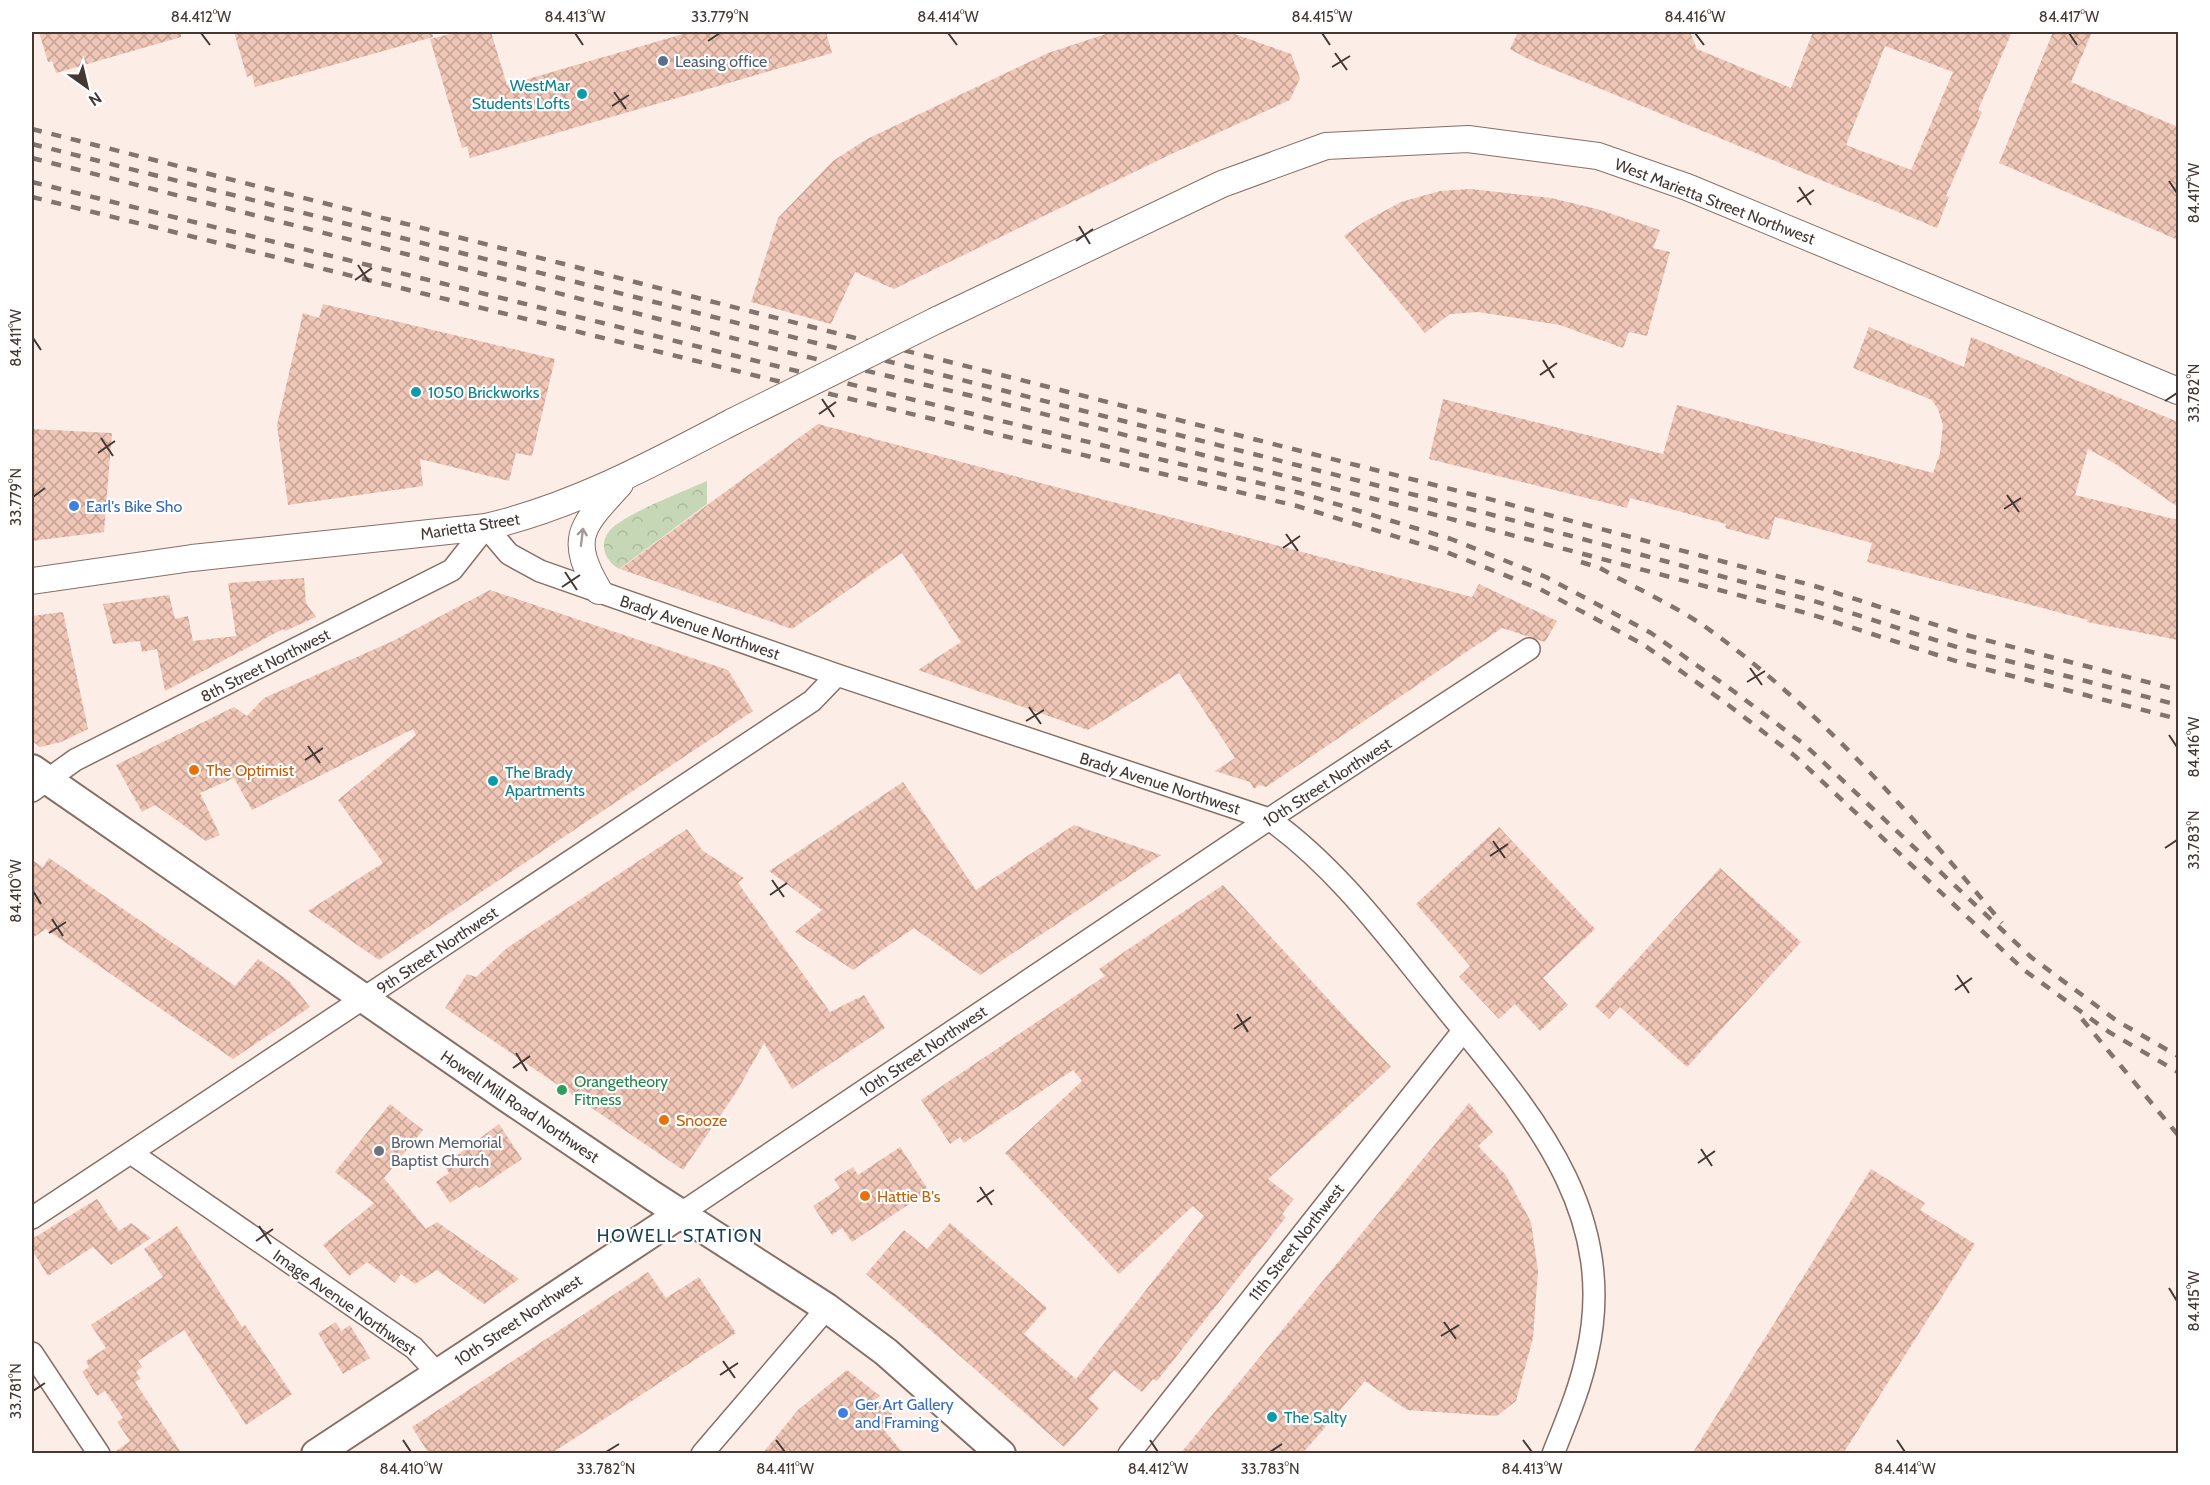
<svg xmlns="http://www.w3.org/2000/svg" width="2210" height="1485" font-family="Cabin,sans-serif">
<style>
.forest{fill:url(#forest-crowns)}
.building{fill:url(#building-cross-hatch);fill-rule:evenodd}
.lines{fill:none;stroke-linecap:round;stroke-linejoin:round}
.minor-casing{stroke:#866f66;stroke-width:24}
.tertiary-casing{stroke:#866f66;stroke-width:28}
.secondary-casing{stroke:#866f66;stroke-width:32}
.minor{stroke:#fff;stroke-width:21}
.tertiary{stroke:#fff;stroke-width:26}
.secondary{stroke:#fff;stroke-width:28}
.rail{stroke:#827570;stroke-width:4.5;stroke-dasharray:10 10;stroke-linecap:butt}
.tertiary-bridge-casing{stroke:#866f66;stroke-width:28;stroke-linecap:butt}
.tertiary-bridge{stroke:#fff;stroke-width:26}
.oneway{stroke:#a19c9a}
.ticks{fill:none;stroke:#433834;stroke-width:2}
.service-dot{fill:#5c6f8a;stroke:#fff;stroke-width:2}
.culture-dot{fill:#0f9aa8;stroke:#fff;stroke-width:2}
.shop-dot{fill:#3f7fe0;stroke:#fff;stroke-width:2}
.food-dot{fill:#e8710a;stroke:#fff;stroke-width:2}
.leisure-dot{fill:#2e9e5b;stroke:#fff;stroke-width:2}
.worship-dot{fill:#6b7280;stroke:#fff;stroke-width:2}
.labels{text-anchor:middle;stroke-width:4.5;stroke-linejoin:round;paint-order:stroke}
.service-label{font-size:16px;fill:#4e5e75;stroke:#fff;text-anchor:start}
.culture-label{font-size:16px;fill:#0d838f;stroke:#fff;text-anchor:start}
.street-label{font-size:16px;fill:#433834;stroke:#fff}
.shop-label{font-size:16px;fill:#366cbe;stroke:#fff;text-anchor:start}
.food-label{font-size:16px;fill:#c56008;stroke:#fff;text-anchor:start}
.leisure-label{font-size:16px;fill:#27864d;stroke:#fff;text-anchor:start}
.worship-label{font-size:16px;fill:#5b616d;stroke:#fff;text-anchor:start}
.neighbourhood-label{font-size:18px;letter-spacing:1.5px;fill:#154156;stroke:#fff}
.neatline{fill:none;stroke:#433834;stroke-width:2}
.ticks-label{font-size:15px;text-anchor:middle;fill:#433834}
</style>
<defs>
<pattern id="forest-crowns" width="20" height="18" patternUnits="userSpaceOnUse" patternTransform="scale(1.5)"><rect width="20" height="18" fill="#c6d7b6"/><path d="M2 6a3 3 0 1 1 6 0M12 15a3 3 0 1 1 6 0" fill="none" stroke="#abb99d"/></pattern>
<pattern id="building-cross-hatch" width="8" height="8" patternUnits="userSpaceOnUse" patternTransform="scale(1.5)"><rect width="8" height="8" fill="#f0c7b7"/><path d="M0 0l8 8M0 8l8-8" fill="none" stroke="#c4a396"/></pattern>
</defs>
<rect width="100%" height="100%" fill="#fdede7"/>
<path class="forest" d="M 707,481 L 707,504 L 619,569 C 605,561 598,544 610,530 C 625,514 684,491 707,481 Z"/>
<path class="building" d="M 39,32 L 181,32 L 181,37 L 56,73 L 52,61 L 48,62 Z
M 234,32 L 432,32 L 433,37 L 255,87 L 252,75 L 247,77 Z
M 458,32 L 491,32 L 507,85 L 690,32 L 826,32 L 832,53 L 470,158 L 467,146 L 462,148 L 430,39 Z
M 1112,32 L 1229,32 L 1291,54 L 1300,78 L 1290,100 L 1165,157 L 894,289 L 855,272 L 831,324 L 751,302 L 778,218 L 833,161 L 867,139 L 1048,53 Z
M 1518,32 L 1690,32 L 1697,49 L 1791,88 L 1813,32 L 2012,32 L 1978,110 L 1982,112 L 1946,196 L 1949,197 L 1937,228 L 1526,58 L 1510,49 ZM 1885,46 L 1953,72 L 1911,170 L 1846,145 Z
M 2053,32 L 2092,32 L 2071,82 L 2178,127 L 2178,240 L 1999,163 Z
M 1471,189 L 1551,198 L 1597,209 L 1660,230 L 1653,248 L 1670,252 L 1647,336 L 1629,332 L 1623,348 L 1560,325 L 1478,312 L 1450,314 L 1425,333 L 1344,236 L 1362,223 L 1401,202 L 1440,191 Z
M 323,304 L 555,359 L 532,456 L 516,453 L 509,481 L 420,459 L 423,486 L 288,505 L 277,425 L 303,313 L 319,318 Z
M 1869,327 L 1964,367 L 1971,337 L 2178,422 L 2178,507 L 2114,463 L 2088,449 L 2075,495 L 2178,520 L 2178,640 L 2087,622 L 2088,620 L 1867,562 L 1872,543 L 1775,517 L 1769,540 L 1725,528 L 1726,524 L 1630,498 L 1627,508 L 1429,459 L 1443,399 L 1663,454 L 1677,405 L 1933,473 L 1940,453 L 1943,425 L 1938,409 L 1932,400 L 1853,368 Z
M 818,424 L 1472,597 L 1479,584 L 1557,621 L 1545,642 L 1502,628 L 1266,787 L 1259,785 L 1254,789 L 1250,782 L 1215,771 L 1235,758 L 1179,673 L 1088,730 L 918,670 L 961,642 L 902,553 L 792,629 L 620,569 Z
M 32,429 L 112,433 L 104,532 L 32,541 Z
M 304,578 L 306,603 L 316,617 L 285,631 L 283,629 L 165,691 L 157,649 L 142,652 L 140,641 L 113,644 L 103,604 L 169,595 L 175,619 L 188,616 L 193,641 L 236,636 L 228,583 Z
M 490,590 L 728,670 L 753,711 L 379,960 L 308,911 L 383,863 L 338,800 L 416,735 L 413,729 L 252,810 L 234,778 L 200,793 L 220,835 L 206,841 L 155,805 L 142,812 L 116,765 L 234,707 L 247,716 L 264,698 L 393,641 Z
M 63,612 L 88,729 L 61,742 L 40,747 L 32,741 L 32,616 Z
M 903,782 L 976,890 L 1074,825 L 1161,855 L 980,975 L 914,928 L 853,970 L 795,932 L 822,910 L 769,871 Z
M 1499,827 L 1595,929 L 1543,978 L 1568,1005 L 1540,1031 L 1515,1004 L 1499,1019 L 1459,977 L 1470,966 L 1416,904 Z
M 687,829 L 702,850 L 744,878 L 738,883 L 830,1012 L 864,995 L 885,1028 L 792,1089 L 764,1043 L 737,1091 L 683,1170 L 445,1008 L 467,974 L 476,977 L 507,948 Z
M 49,858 L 235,986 L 258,959 L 289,981 L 310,1007 L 233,1059 L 46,929 L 32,938 L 32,860 L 43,867 Z
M 1720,868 L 1801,942 L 1687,1067 L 1620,1007 L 1609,1019 L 1595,1006 Z
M 1223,885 L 1391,1067 L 1268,1179 L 1294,1199 L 1282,1214 L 1286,1217 L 1157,1381 L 1153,1379 L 1142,1392 L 1114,1370 L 1089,1399 L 1099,1408 L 1064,1447 L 866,1274 L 904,1230 L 927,1249 L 950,1223 L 1047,1308 L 1024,1334 L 1076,1379 L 1204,1216 L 1193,1206 L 1119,1274 L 1005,1153 L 1082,1081 L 1073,1070 L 964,1143 L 960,1137 L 950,1144 L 921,1100 L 1105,976 L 1099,969 Z
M 1469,1103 L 1493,1132 L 1478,1146 L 1505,1174 L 1531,1222 L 1538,1271 L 1533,1338 L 1516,1401 L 1497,1416 L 1407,1410 L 1365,1381 L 1302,1454 L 1180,1454 Z
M 390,1104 L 423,1130 L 384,1178 L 426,1229 L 437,1222 L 519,1279 L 484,1304 L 437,1270 L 415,1284 L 401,1274 L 395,1283 L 367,1262 L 349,1276 L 323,1245 L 374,1203 L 335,1172 Z
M 499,1124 L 522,1159 L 479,1188 L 477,1185 L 450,1203 L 436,1182 L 449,1173 L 444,1165 Z
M 900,1147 L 929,1191 L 852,1242 L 842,1228 L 832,1235 L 813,1206 L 840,1188 L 834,1179 L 853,1167 L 858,1175 Z
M 1871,1169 L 1925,1203 L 1920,1210 L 1975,1244 L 1843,1454 L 1692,1454 Z
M 97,1199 L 119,1231 L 131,1223 L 151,1238 L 111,1265 L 93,1247 L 48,1276 L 32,1250 L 32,1239 Z
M 177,1226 L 242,1327 L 245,1325 L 292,1394 L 246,1425 L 184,1330 L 138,1361 L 142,1367 L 136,1372 L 141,1379 L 135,1382 L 182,1454 L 112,1454 L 130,1441 L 117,1422 L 123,1418 L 105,1391 L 97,1396 L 82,1372 L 89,1367 L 86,1361 L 106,1348 L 91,1325 L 163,1277 L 144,1249 Z
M 648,1272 L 666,1298 L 699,1277 L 736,1333 L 552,1453 L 539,1451 L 535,1454 L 429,1454 L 412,1427 Z
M 336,1322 L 341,1331 L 350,1325 L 370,1358 L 343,1374 L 318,1333 Z
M 847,1370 L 880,1396 L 875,1400 L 896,1417 L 884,1430 L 904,1454 L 762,1454 L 798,1410 Z"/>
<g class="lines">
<g class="minor-casing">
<path id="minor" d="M 32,791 L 75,760 L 452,570 L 486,527 L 509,554 L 540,571 L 837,675 L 1269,819 C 1334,865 1384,932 1434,994 C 1520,1102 1622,1203 1587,1355 C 1580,1389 1566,1421 1553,1454
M 131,1153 L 414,1348 L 437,1373
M 680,1214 L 1269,819 L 1529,649
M 32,1218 L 812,701 L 837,675
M 32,1353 L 99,1454
M 702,1454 L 827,1308
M 1129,1454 L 1463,1031"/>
</g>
<g class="tertiary-casing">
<path id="tertiary" d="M 937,320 L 1222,184 L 1326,146 L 1468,139 L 1598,156 L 1687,187 L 2178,391
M 32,581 L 192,558 L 486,527 C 575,506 654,463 734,421
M 599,591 C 567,537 582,526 620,484"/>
</g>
<g class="secondary-casing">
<path id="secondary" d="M 32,769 L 505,1096 L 653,1196 L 827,1308 L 886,1352 L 1001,1454
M 316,1454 L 680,1214"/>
</g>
<use href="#minor" class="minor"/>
<use href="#tertiary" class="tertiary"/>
<use href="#secondary" class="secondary"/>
<path class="rail" d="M 32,129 L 1478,496 L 1818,587 L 1970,636 L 2178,690
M 32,144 L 1474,510 L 1814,601 L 1966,650 L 2178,705
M 32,158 L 791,353 L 985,399 L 1417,510 L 1810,614 L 1962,663 L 2178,719
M 32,182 L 898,396 L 1300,493 L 1451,539 L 1546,577 L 1651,633 L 1732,690 L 1805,745 L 2031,957 L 2117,1021 L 2178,1056
M 32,197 L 895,410 L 1297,506 L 1446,552 L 1540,589 L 1644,645 L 1723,701 L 1795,756 L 2024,970 L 2109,1032 L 2178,1072
M 1581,562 L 1600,568 C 1635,588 1674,605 1707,628 C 1821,710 1912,815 2002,923
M 2082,1019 L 2178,1135"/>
<g class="tertiary-bridge-casing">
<path id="tertiary-bridge" d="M 734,421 L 937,320"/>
</g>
<use href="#tertiary-bridge" class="tertiary-bridge"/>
</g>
<defs><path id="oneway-shaft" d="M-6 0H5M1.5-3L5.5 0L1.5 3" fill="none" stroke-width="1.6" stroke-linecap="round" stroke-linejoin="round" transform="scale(1.5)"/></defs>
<use class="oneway" href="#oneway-shaft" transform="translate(582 537) rotate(-83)"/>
<path class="ticks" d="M 201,33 L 210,45M 575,33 L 583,45M 948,33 L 957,45M 1322,33 L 1330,45M 1695,33 L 1704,45M 2069,33 L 2077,45M 708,41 L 720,33M 1335,53 L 1347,70M 1332,67 L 1350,56M 614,92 L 626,109M 612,106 L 629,95M 2169,181 L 2177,193M 1799,187 L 1811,205M 1797,202 L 1814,190M 1079,226 L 1090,244M 1076,241 L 1093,229M 358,265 L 369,282M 355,280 L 372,268M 33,338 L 41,350M 1543,360 L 1554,378M 1540,375 L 1557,363M 822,399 L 834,417M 2165,401 L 2177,393M 819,414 L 836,402M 101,438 L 113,456M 98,453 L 115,441M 2007,495 L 2019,512M 33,497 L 45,488M 2004,509 L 2021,498M 1286,534 L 1298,551M 1283,548 L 1300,536M 565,572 L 577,590M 562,587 L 580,575M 1750,668 L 1762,685M 1747,682 L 1765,671M 1029,707 L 1041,724M 1026,721 L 1044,710M 2169,735 L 2177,747M 308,746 L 320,763M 305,760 L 323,748M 1493,841 L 1505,858M 2165,848 L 2177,840M 1490,856 L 1508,844M 772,880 L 784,897M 33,891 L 41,904M 770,895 L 787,883M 52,919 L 63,936M 49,933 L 66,922M 1957,975 L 1969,993M 1955,990 L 1972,978M 1237,1014 L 1248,1032M 1234,1029 L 1251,1017M 516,1053 L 527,1071M 513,1068 L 530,1056M 1701,1149 L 1712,1166M 1698,1163 L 1715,1151M 980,1187 L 992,1205M 977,1202 L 994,1190M 259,1226 L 271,1244M 256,1241 L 273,1229M 2169,1288 L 2177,1301M 1444,1322 L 1456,1339M 1441,1336 L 1459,1325M 723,1361 L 735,1378M 720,1375 L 738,1363M 33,1391 L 45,1383M 403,1440 L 411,1452M 776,1440 L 785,1452M 1150,1440 L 1158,1452M 1523,1440 L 1532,1452M 1897,1440 L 1905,1452M 606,1452 L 619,1444M 1270,1452 L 1282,1444"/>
<circle class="service-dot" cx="663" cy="61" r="6"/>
<g class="culture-dot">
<circle cx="582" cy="94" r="6"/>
<circle cx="416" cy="392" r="6"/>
<circle cx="493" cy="781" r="6"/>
<circle cx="1272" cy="1417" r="6"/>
</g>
<g class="shop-dot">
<circle cx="74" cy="506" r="6"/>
<circle cx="843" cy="1413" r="6"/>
</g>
<g class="food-dot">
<circle cx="194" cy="770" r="6"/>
<circle cx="664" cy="1120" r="6"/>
<circle cx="865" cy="1196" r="6"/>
</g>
<circle class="leisure-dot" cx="562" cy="1090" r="6"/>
<circle class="worship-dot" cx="379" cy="1151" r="6"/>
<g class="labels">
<g class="service-label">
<text x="675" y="67">Leasing office</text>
</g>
<g class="culture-label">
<text x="570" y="91" text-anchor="end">WestMar<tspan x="570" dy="18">Students Lofts</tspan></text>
<text x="428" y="398">1050 Brickworks</text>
<text x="505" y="778">The Brady<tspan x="505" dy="18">Apartments</tspan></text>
<text x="1284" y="1423">The Salty</text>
</g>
<g class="street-label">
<text transform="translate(1715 201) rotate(21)" y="6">West Marietta Street Northwest</text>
<text transform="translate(470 526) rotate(-9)" y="6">Marietta Street</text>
<text transform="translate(700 627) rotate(19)" y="6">Brady Avenue Northwest</text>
<text transform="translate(265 665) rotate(-27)" y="6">8th Street Northwest</text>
<text transform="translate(1327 782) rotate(-33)" y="6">10th Street Northwest</text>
<text transform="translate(1160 783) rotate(18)" y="6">Brady Avenue Northwest</text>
<text transform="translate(437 950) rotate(-34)" y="6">9th Street Northwest</text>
<text transform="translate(923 1051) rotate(-34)" y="6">10th Street Northwest</text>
<text transform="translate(520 1106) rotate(34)" y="6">Howell Mill Road Northwest</text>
<text transform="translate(1296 1242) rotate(-52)" y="6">11th Street Northwest</text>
<text transform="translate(345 1302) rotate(35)" y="6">Image Avenue Northwest</text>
<text transform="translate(518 1320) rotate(-34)" y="6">10th Street Northwest</text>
</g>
<g class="shop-label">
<text x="86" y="512">Earl's Bike Sho</text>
<text x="855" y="1410">Ger Art Gallery<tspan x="855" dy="18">and Framing</tspan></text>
</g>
<g class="food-label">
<text x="206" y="776">The Optimist</text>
<text x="676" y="1126">Snooze</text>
<text x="877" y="1202">Hattie B's</text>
</g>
<g class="leisure-label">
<text x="574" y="1087">Orangetheory<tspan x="574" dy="18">Fitness</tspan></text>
</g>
<g class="worship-label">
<text x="391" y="1148">Brown Memorial<tspan x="391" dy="18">Baptist Church</tspan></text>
</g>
<g class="neighbourhood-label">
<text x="680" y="1242">HOWELL STATION</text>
</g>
</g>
<rect width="2210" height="1485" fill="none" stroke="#ffffff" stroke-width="66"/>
<g transform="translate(87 87) rotate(146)" stroke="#ffffff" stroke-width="4.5" paint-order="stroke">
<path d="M0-4.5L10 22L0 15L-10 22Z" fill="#433834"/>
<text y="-9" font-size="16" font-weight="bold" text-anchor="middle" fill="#433834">N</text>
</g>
<rect x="33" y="33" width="2144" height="1419" class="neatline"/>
<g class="ticks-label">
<text x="201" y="22">84.412°W</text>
<text x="575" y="22">84.413°W</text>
<text x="720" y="22">33.779°N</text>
<text x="948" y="22">84.414°W</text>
<text x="1322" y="22">84.415°W</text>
<text x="1695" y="22">84.416°W</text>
<text x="2069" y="22">84.417°W</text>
<text transform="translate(2194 193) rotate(-90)" y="5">84.417°W</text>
<text transform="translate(16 338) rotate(-90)" y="5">84.411°W</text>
<text transform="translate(2194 393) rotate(-90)" y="5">33.782°N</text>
<text transform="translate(16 497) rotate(-90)" y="5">33.779°N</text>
<text transform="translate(2194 747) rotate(-90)" y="5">84.416°W</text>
<text transform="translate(2194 840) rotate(-90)" y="5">33.783°N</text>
<text transform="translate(16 891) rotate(-90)" y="5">84.410°W</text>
<text transform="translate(2194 1301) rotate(-90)" y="5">84.415°W</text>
<text transform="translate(16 1391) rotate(-90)" y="5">33.781°N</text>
<text x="411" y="1474">84.410°W</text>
<text x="606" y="1474">33.782°N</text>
<text x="785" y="1474">84.411°W</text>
<text x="1158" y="1474">84.412°W</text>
<text x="1270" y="1474">33.783°N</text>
<text x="1532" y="1474">84.413°W</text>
<text x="1905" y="1474">84.414°W</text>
</g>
</svg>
